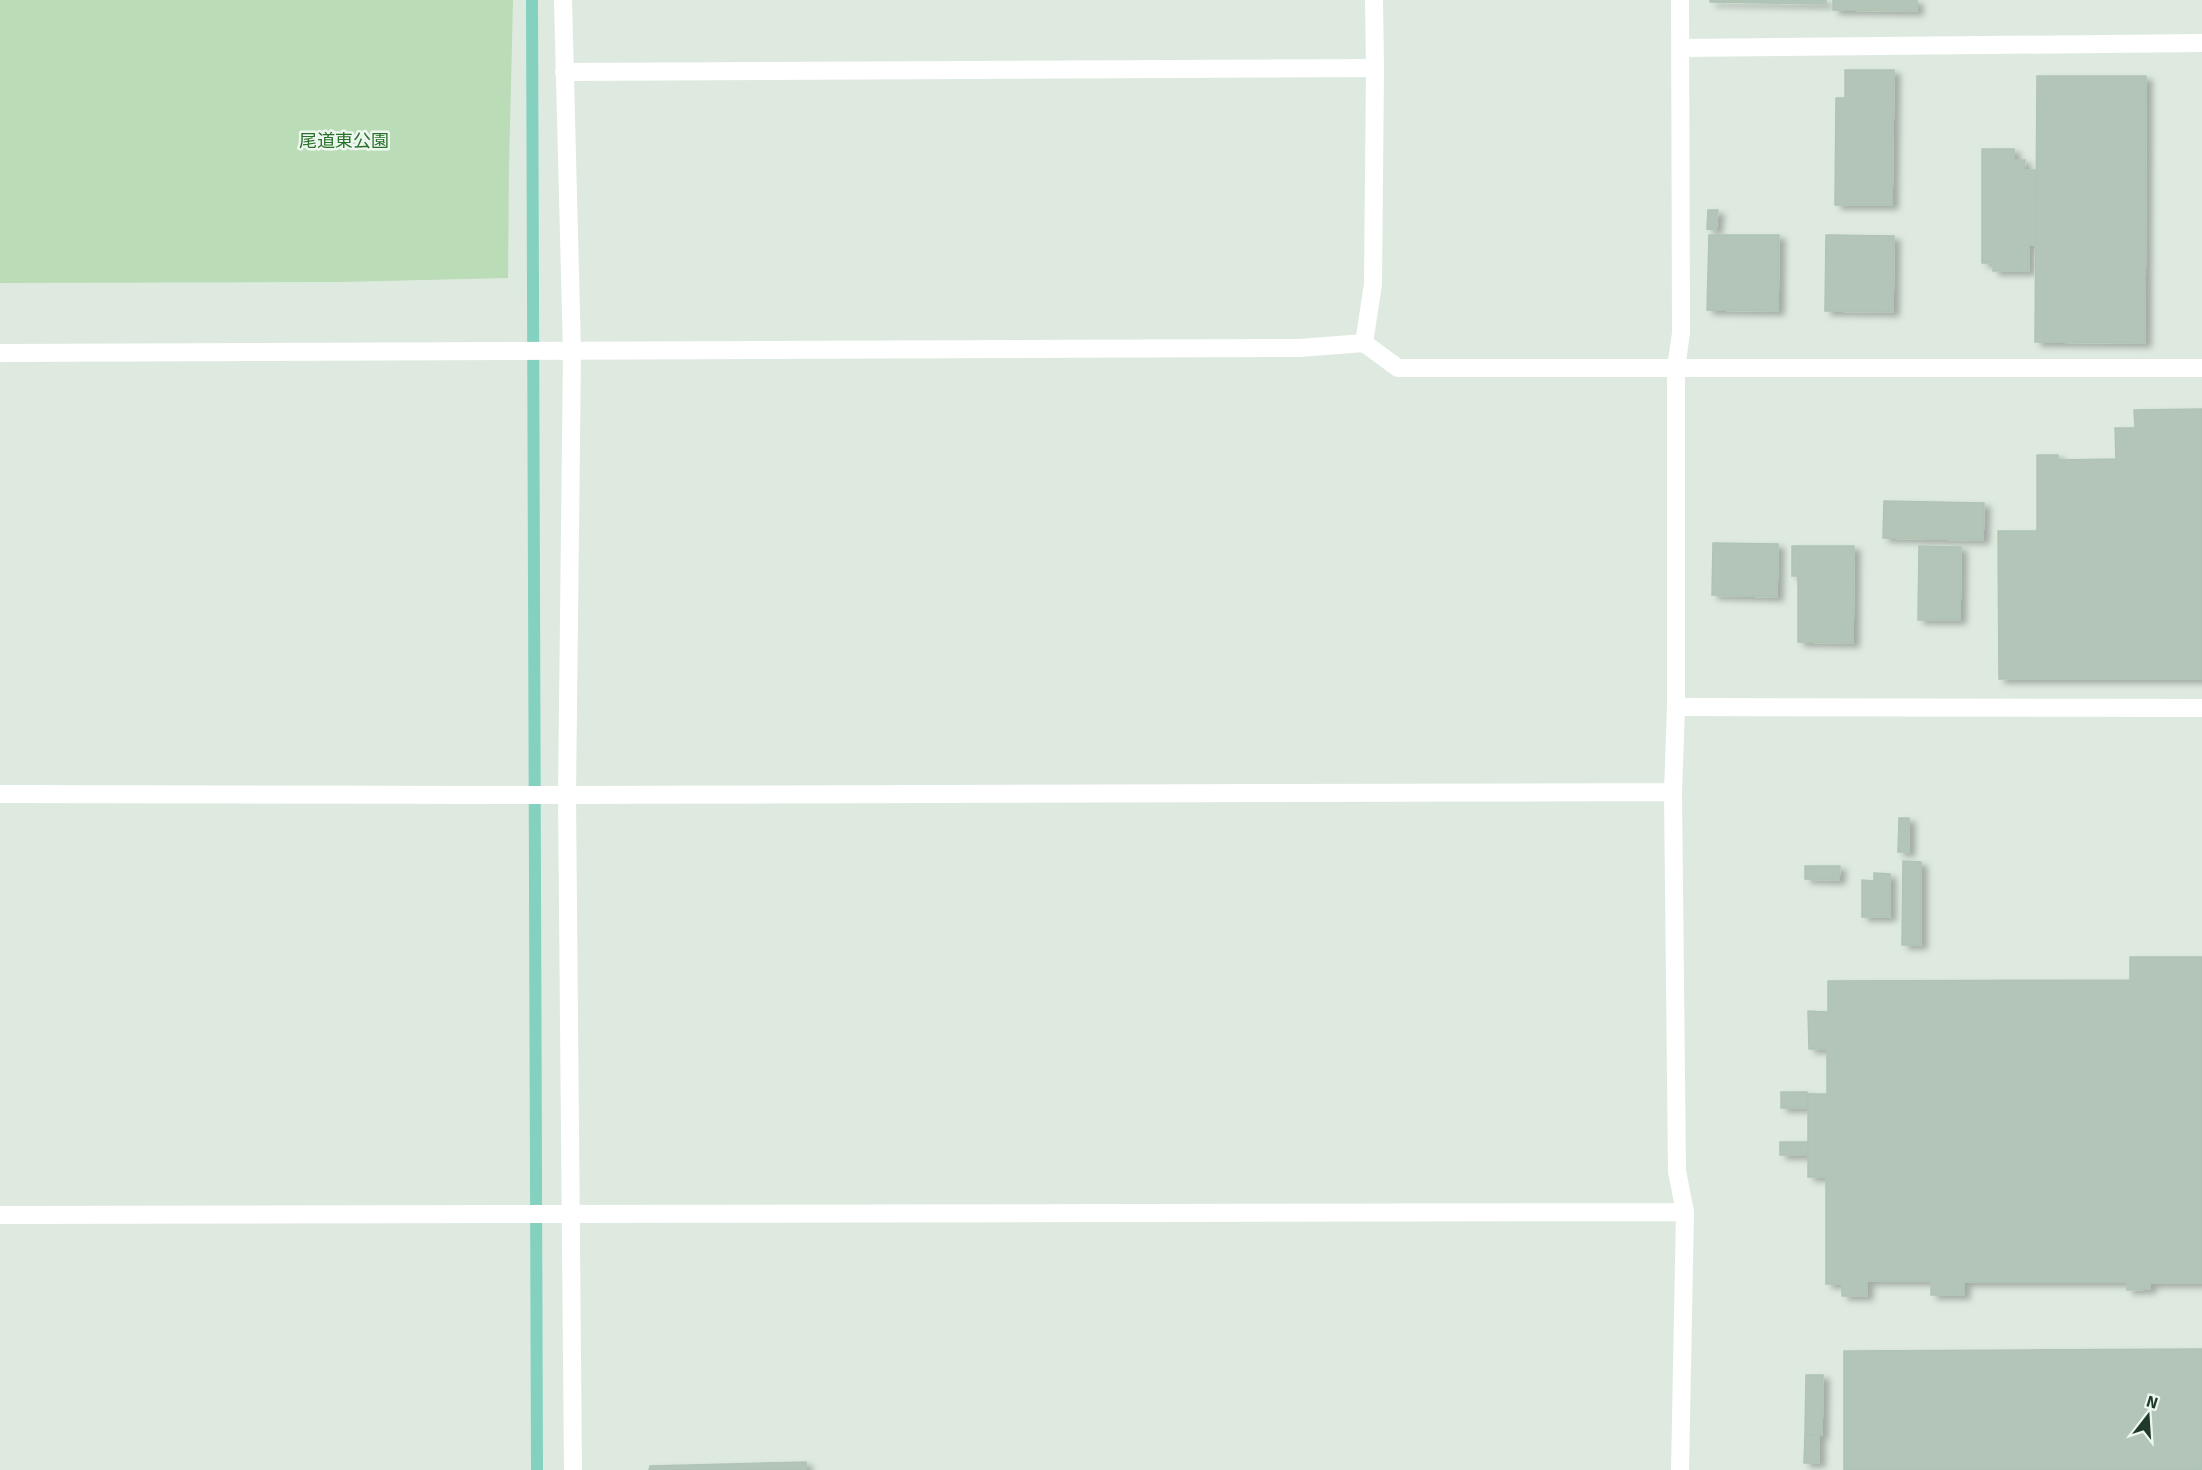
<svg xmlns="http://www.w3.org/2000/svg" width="2202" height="1470" font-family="Signika,'Noto Sans JP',sans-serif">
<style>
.green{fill:#badcb6}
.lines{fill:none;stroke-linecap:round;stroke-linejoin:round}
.stream{stroke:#84d1c0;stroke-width:12}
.building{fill:#b3c5b8;stroke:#b0c4b4;stroke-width:1.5;filter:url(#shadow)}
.minor{stroke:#fff;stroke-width:18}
.tertiary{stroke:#fff;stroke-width:18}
.labels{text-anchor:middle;stroke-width:5;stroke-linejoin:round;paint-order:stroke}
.park-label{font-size:18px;fill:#29712a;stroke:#eef7ef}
</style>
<defs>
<filter id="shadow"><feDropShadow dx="6" dy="4" stdDeviation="3" flood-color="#0004"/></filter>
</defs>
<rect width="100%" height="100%" fill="#deeae0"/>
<path class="green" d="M 0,0 L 513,0 L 509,166 L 508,278 L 339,282 L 0,283 Z"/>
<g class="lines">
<path class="stream" d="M 532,0 L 537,1470"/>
</g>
<path class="building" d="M 1710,0 L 1826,0 L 1826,4 L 1710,2 Z
M 1833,0 L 1917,0 L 1917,11 L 1833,10 Z
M 1845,70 L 1894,70 L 1892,205 L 1835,205 L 1836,98 L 1845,98 Z
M 2037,76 L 2146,76 L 2145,343 L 2035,342 Z
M 1982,149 L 2014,149 L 2014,160 L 2025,160 L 2024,170 L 2036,170 L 2036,245 L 2029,245 L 2029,271 L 1993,271 L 1993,263 L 1982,263 Z
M 1708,210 L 1718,210 L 1716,230 L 1707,229 Z
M 1709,235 L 1779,235 L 1778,311 L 1707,310 Z
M 1826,235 L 1894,236 L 1893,312 L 1825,311 Z
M 2202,409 L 2202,679 L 1999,679 L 1998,531 L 2037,531 L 2037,455 L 2058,455 L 2058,460 L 2116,459 L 2115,428 L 2135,428 L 2134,410 Z
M 1884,501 L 1984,503 L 1983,540 L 1883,538 Z
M 1713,543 L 1778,544 L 1777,597 L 1712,595 Z
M 1792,546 L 1854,546 L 1853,643 L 1798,642 L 1798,576 L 1792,576 Z
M 1919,546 L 1961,547 L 1960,620 L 1918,620 Z
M 1899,818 L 1909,818 L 1909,852 L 1898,852 Z
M 1903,861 L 1921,862 L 1921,945 L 1902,945 Z
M 1805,866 L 1840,866 L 1839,880 L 1805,879 Z
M 1874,873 L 1890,874 L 1890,917 L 1862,917 L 1862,880 L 1874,881 Z
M 2130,957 L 2202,957 L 2202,1283 L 2150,1283 L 2150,1289 L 2127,1290 L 2127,1282 L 1964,1282 L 1964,1295 L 1931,1295 L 1931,1281 L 1867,1281 L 1867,1296 L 1842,1296 L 1842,1284 L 1826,1284 L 1826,1177 L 1808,1177 L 1808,1094 L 1827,1094 L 1827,1049 L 1809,1049 L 1808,1011 L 1828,1012 L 1828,981 L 2130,980 Z
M 1781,1092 L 1807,1092 L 1808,1108 L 1781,1108 Z
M 1780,1142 L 1808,1142 L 1808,1155 L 1780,1155 Z
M 2202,1349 L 2202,1470 L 1844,1470 L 1844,1351 Z
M 1806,1375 L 1823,1375 L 1822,1435 L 1805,1435 Z
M 1805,1435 L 1819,1435 L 1819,1463 L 1804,1463 Z
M 806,1462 L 806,1470 L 649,1470 L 650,1466 Z"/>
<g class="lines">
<path class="minor" d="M 563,0 L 572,352 L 567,795 L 573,1470
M 1680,0 L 1681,333 L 1676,368 L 2202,368
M 1680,48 L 2202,43
M 564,72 L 1375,68
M 1676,707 L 2202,708"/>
<path class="tertiary" d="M 1364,343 L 1373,284 L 1375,68 L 1374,0
M 0,353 L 1300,348 L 1364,343 L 1398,368 L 1676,368 L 1676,707 L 1673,792 L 1677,1171 L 1685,1212 L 1680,1470
M 0,794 L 550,795 L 1673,792
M 0,1215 L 1685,1212"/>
</g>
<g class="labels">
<g class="park-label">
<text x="344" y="147">尾道東公園</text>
</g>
</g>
<g transform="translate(2148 1416) rotate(17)" stroke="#eef7ef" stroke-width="4.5" paint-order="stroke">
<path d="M0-4.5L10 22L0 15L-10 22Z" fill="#1f3a29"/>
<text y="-9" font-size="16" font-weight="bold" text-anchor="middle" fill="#1f3a29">N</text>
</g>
</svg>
